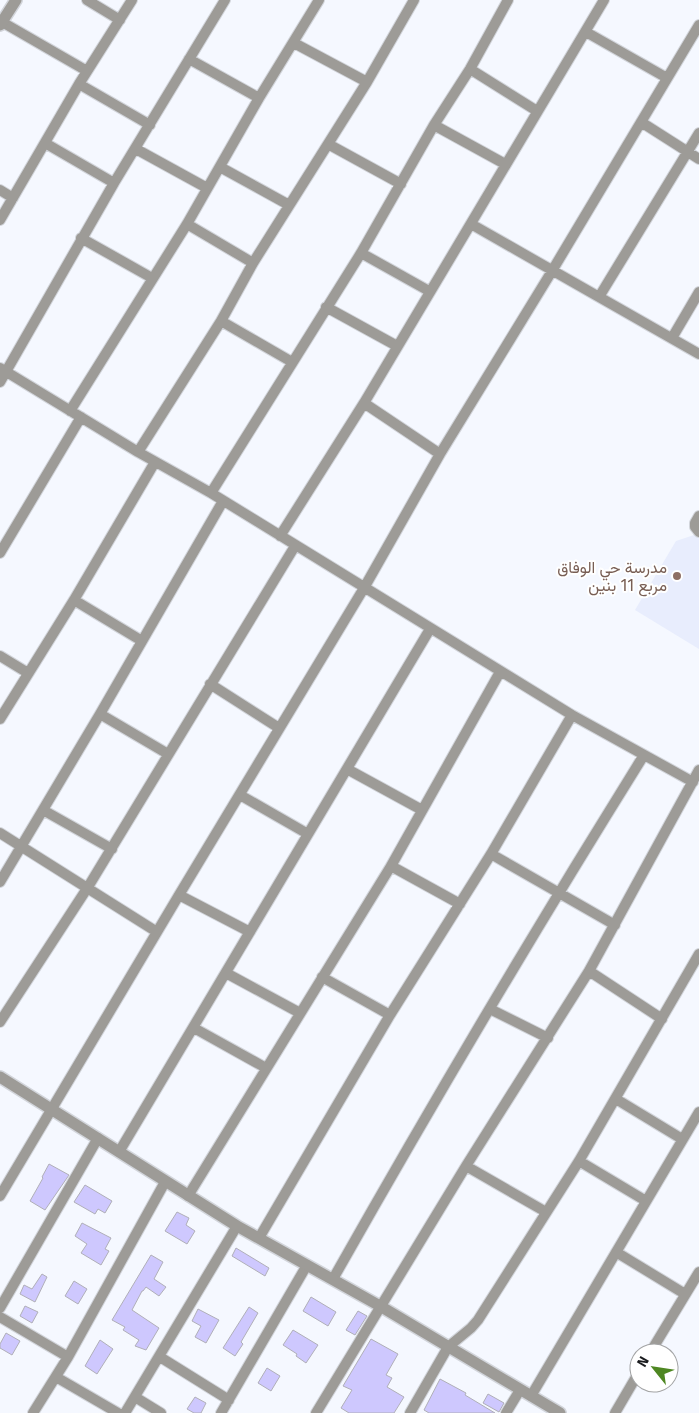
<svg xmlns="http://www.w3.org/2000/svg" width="699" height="1413" font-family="'Fira Sans',Vazirmatn,sans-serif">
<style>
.built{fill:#e8edfd}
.building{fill:#cec8fe;stroke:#b0afb8}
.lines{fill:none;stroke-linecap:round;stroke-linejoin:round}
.minor-casing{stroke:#d2d5db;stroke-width:12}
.tertiary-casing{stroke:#d2d5db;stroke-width:14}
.minor{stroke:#9d9b97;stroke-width:10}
.tertiary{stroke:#9d9b97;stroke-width:11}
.education-dot{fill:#8d6e63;stroke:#fff;stroke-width:2}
.labels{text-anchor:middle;stroke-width:4;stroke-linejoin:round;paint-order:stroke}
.education-label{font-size:16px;fill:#785e54;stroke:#fff;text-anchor:end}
</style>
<rect width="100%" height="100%" fill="#f5f8ff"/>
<path class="built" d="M 694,535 L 699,538 L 699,649 L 635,610 L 676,541 Z"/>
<path class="building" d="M 49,1164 L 69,1175 L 45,1210 L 30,1201 L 43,1178 L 42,1177 Z
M 85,1185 L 112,1201 L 105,1213 L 98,1209 L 95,1214 L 74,1202 Z
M 177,1212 L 189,1218 L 186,1225 L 195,1231 L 187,1244 L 165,1231 Z
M 82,1223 L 111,1238 L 105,1249 L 109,1251 L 101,1265 L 81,1253 L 87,1244 L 75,1236 Z
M 236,1248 L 269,1268 L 265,1276 L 232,1256 Z
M 151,1255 L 163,1262 L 154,1279 L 166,1287 L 159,1296 L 146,1287 L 143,1291 L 142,1291 L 132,1310 L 159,1328 L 146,1350 L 135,1346 L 139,1340 L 123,1330 L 125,1327 L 112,1320 Z
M 42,1274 L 47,1277 L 35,1302 L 20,1294 L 24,1285 L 32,1289 Z
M 74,1281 L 87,1289 L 78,1304 L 65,1296 Z
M 311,1297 L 336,1312 L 328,1326 L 303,1311 Z
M 25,1306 L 38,1312 L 32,1323 L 20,1316 Z
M 249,1307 L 258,1313 L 241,1342 L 243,1344 L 235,1356 L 223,1348 Z
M 198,1309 L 219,1320 L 206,1343 L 195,1337 L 201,1326 L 192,1321 Z
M 358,1311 L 367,1316 L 355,1335 L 346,1330 Z
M 293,1330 L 318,1345 L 306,1363 L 296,1356 L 297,1354 L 283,1345 Z
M 6,1333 L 20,1341 L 12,1355 L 0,1348 L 0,1344 Z
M 371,1339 L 398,1354 L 386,1375 L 392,1378 L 387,1387 L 404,1397 L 394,1413 L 349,1413 L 341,1408 L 352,1390 L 343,1386 Z
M 100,1340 L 113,1349 L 97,1374 L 85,1366 Z
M 267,1368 L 280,1376 L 271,1391 L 258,1383 Z
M 440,1379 L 466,1393 L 465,1395 L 495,1413 L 429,1413 L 424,1410 Z
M 488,1394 L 504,1403 L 499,1412 L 483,1403 Z
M 195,1397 L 206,1403 L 201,1413 L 194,1413 L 187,1409 Z"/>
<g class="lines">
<g class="minor-casing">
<path id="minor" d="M 87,0 L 120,20
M 2,22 L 87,71
M 586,32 L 667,78
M 294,43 L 367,82
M 189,59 L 259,98
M 470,69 L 537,111
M 79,84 L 150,125
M 641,122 L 699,159
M 434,125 L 505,164
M 45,143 L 114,183
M 328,144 L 401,184
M 136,149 L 207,188
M 220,167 L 289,205
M 0,190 L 13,198
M 0,220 L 79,84 L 132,0
M 187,224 L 253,263
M 471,224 L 699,354
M 81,238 L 152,278
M 361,253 L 429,291
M 599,297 L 699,133
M 326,307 L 397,346
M 221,321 L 292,362
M 672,338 L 699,292
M 0,368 L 138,452 L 211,493 L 572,715 L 693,782
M 0,382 L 114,183 L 225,0
M 364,403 L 440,454
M 70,411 L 187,224 L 259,98 L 319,0
M 138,452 L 221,321 L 253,263 L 367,82 L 414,0
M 211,493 L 361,253 L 434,125 L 470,69 L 508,0
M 699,516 L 695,523 L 695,527 L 699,532
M 280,536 L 364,403 L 604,0
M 0,553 L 81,417
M 74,600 L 142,641
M 0,656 L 28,673
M 210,684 L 279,728
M 100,714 L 168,754
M 0,719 L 74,600 L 155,462
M 347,769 L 422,810
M 240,795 L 308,834
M 43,810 L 112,849
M 0,833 L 157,932
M 491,854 L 615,925
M 391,866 L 460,904
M 0,882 L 100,714 L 223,501
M 179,895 L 250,932
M 589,971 L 662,1019
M 226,973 L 300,1013
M 322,977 L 390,1015
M 490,1009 L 548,1038
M 0,1022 L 88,887 L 295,546
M 194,1028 L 266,1068
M 616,1099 L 682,1139
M 119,1152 L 430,629
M 579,1161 L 646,1201
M 466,1166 L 546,1212
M 0,1196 L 179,895 L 364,588 L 440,454 L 552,271 L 699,25
M 188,1196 L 391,866 L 500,672
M 259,1238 L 390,1015 L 491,854 L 572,715
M 616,1252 L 685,1294
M 333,1279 C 433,1102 536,928 644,755
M 0,1308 L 98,1138
M 0,1317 L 68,1357
M 650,1353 L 699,1272
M 160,1357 L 229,1400
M 56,1377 L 118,1413
M 531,1396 L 699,1112
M 135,1397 L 161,1413
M 33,1413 L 68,1357 L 165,1182
M 125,1413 L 237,1226
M 221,1413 L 307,1265
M 316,1413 L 466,1166 L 589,971 L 699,770
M 410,1413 L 448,1347 L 471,1328 L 478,1320 L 579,1161 L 699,954
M 506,1413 L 520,1390
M 615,1413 L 639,1372"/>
</g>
<g class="tertiary-casing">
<path id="tertiary" d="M 0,25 L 16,0
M 0,1077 L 237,1226 L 380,1306 L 560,1413"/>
</g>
<use href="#minor" class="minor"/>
<use href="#tertiary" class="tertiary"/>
</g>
<circle class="education-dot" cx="677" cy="576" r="5"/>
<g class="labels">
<g class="education-label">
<text x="667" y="573">مدرسة حي الوفاق<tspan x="667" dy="18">مربع 11 بنين</tspan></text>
</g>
</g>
<g transform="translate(654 1368) rotate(300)"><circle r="24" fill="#ffffff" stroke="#a3a4a5"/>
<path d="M0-4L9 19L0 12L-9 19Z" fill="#4e8722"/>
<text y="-8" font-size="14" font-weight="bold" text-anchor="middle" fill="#1a1b1e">N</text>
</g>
</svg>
